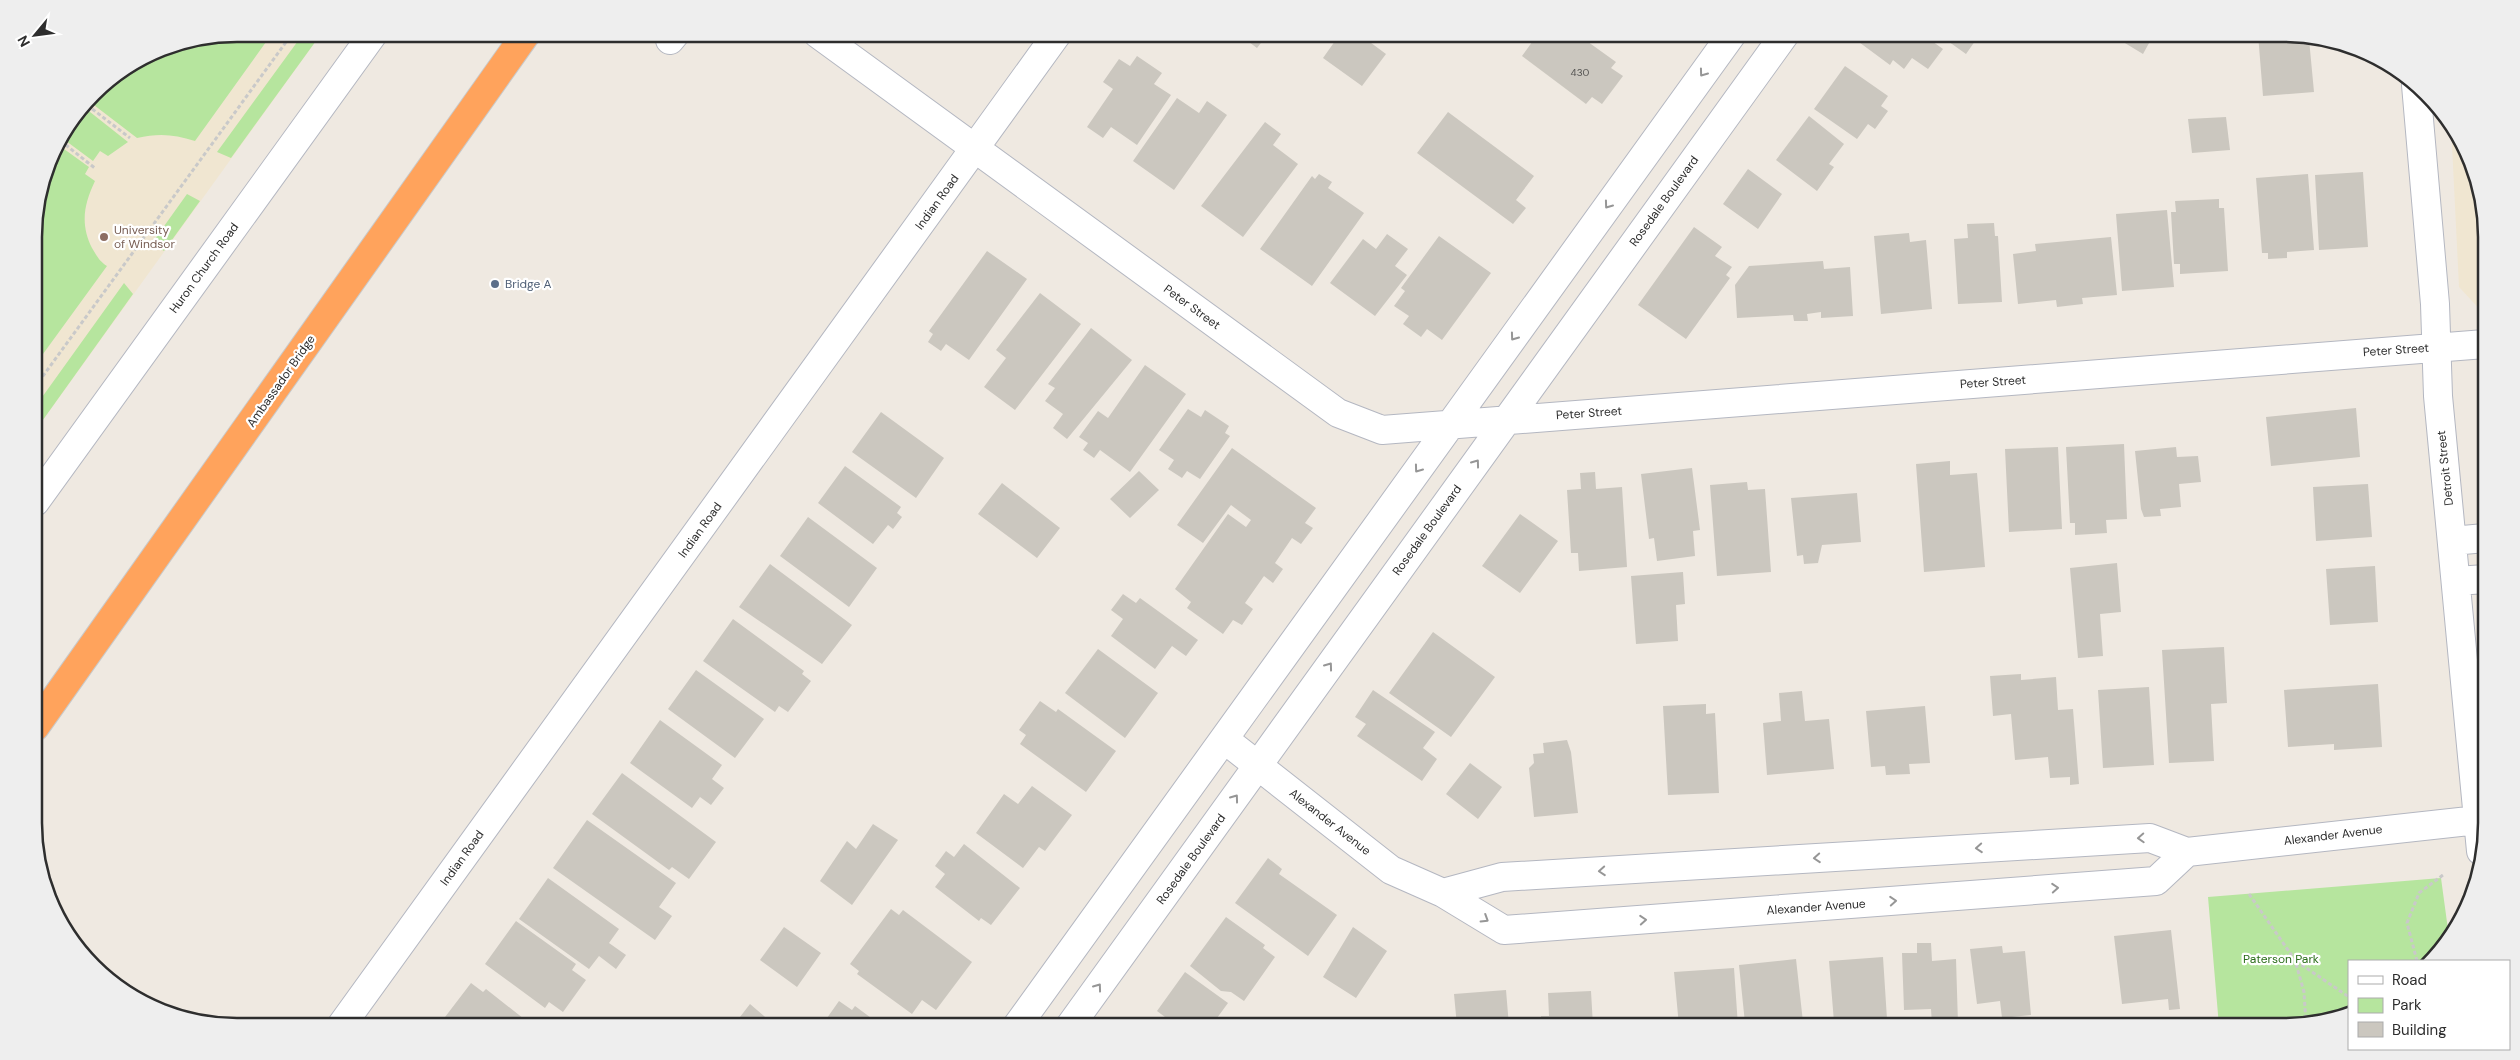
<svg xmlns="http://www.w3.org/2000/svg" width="2520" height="1060" font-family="'DM Sans',sans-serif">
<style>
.education{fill:#f0e6d1}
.green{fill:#b6e59e}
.building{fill:#cbc7bf}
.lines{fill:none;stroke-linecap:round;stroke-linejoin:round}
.minor-casing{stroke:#b4b7c1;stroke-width:30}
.highway-casing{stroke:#c9c9c9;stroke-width:30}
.path{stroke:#c9c9c9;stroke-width:3;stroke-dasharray:4 2.5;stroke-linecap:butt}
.minor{stroke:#fff;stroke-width:28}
.highway{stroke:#ffa35c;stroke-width:28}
.oneway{stroke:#969696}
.education-dot{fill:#8d6e63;stroke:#fff;stroke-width:2}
.service-dot{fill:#5c6f8a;stroke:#fff;stroke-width:2}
.labels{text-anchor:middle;stroke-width:4.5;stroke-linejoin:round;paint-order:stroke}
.number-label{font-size:10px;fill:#555452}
.street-label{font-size:12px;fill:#2e2e2e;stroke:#fff}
.education-label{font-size:12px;fill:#785e54;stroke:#fff;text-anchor:start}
.service-label{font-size:12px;fill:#4e5e75;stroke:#fff;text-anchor:start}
.park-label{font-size:12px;fill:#2c6e1b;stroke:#fff}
.rim{fill:none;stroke:#2e2e2e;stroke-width:2.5}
</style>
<rect width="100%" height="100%" fill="#efe9e1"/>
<path class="education" d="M 238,34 L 321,34 L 35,431 L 34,224 L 55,147 L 103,85 L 160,49 Z
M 2451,125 L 2471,160 L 2485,211 L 2485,315 L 2459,287 Z"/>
<path class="green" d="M 238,34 L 271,35 L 195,141 C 174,134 158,133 137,138 L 90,102 L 103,85 L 160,49 Z
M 303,34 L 321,34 L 231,158 L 217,152 Z
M 85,108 L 128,142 L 108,156 L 100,151 L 93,161 L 62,138 Z
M 64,149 L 89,167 L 85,174 L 95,181 C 84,204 80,224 92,248 C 97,256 99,261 107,266 L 35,365 L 34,224 L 46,182 L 54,170 L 50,167 Z
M 187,194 L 200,201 L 164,251 L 152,243 Z
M 124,283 L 133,294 L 35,431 L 35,407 Z
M 2441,878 L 2449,937 L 2444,947 L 2428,961 L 2349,961 L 2349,1015 L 2296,1026 L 2219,1026 L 2208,897 Z"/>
<path class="building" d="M 1238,34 L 1268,34 L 1257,48 Z
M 1340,34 L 1359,34 L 1386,54 L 1362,86 L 1323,58 Z
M 1529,34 L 1577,34 L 1616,62 L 1611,68 L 1623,76 L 1602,104 L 1592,97 L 1586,104 L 1522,56 L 1535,38 Z
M 1848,34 L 1922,34 L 1943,49 L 1928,69 L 1912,58 L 1904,69 L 1893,60 L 1890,65 Z
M 1938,34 L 1980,34 L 1966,54 Z
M 2110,34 L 2154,34 L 2143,54 Z
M 2258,34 L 2282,34 L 2309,39 L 2314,92 L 2263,96 Z
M 1137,56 L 1162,73 L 1154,84 L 1171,95 L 1137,145 L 1111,127 L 1103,138 L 1087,127 L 1113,89 L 1103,82 L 1119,59 L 1130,66 Z
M 1845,66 L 1888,96 L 1881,106 L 1888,111 L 1875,129 L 1868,124 L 1857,139 L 1814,109 Z
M 1177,98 L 1199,113 L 1207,101 L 1227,115 L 1174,190 L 1133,161 Z
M 1448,112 L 1534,176 L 1516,200 L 1526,208 L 1513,224 L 1417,153 Z
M 1809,116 L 1844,144 L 1829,164 L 1834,167 L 1817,191 L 1776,160 Z
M 2226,117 L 2230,150 L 2192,153 L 2188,119 Z
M 1265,122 L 1281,134 L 1273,145 L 1298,164 L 1243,237 L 1201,206 Z
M 1748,169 L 1782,194 L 1758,229 L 1723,204 Z
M 2363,172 L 2368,247 L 2319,250 L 2315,175 Z
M 1319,174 L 1332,182 L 1328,188 L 1364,213 L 1312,286 L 1260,249 L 1312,176 L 1315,179 Z
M 2308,174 L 2314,250 L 2287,252 L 2287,258 L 2268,259 L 2268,253 L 2262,253 L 2256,178 Z
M 2219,199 L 2219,208 L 2224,208 L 2228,271 L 2180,274 L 2180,264 L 2174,264 L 2171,212 L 2176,212 L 2175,201 Z
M 2167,210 L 2174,287 L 2122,291 L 2116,214 Z
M 1994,223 L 1995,236 L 1998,236 L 2002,302 L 1958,304 L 1954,239 L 1968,238 L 1967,224 Z
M 1694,227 L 1722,247 L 1715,256 L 1732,267 L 1726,275 L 1730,278 L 1686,339 L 1638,305 Z
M 1909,233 L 1910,242 L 1926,240 L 1932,309 L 1881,314 L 1874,236 Z
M 1387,234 L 1408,249 L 1395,266 L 1407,275 L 1375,316 L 1330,283 L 1363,239 L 1376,249 Z
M 1439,236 L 1491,273 L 1442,340 L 1427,329 L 1421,337 L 1403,324 L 1409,316 L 1394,306 L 1405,291 L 1401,288 Z
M 2111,237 L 2117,295 L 2082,298 L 2083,304 L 2057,307 L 2056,300 L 2018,304 L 2013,254 L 2036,251 L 2035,244 Z
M 987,251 L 1027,279 L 969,360 L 946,344 L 941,351 L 928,342 L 933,334 L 929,331 Z
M 1823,261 L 1824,269 L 1850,267 L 1853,316 L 1821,318 L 1821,312 L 1807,314 L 1808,321 L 1794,321 L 1793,315 L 1737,318 L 1735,285 L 1749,266 Z
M 1040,293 L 1081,324 L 1015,410 L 984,387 L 1006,358 L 996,350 Z
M 1091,328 L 1132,360 L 1067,439 L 1053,428 L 1063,414 L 1045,401 L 1055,388 L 1048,384 Z
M 1145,365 L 1186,394 L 1130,472 L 1100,450 L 1094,458 L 1083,450 L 1088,443 L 1079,437 L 1098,411 L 1108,418 Z
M 2356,408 L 2360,457 L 2271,466 L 2266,417 Z
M 1188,409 L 1201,417 L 1205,410 L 1229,426 L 1225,433 L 1230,436 L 1200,479 L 1187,471 L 1182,478 L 1168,469 L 1174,460 L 1159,450 Z
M 881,412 L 944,458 L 916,498 L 852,452 Z
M 2124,444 L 2127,519 L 2106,520 L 2107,533 L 2075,535 L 2075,523 L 2070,523 L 2066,447 Z
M 2058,447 L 2062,529 L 2009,532 L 2005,449 Z
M 2176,447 L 2177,457 L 2198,456 L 2201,482 L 2179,484 L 2181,507 L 2160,509 L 2161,516 L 2144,517 L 2141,509 L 2135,451 Z
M 1232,448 L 1316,508 L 1305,523 L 1313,528 L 1301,544 L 1292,538 L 1275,563 L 1283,569 L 1273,583 L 1264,576 L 1245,603 L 1253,609 L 1242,625 L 1233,620 L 1223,634 L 1187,608 L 1191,602 L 1175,589 L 1228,514 L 1246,527 L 1251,520 L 1231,505 L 1203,543 L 1177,525 Z
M 1950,461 L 1950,475 L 1977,473 L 1985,567 L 1924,572 L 1916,464 Z
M 845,466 L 901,507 L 897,513 L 902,517 L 893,529 L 888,525 L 873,544 L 818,503 Z
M 1692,468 L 1700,530 L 1693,531 L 1695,556 L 1657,561 L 1654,538 L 1649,539 L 1641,474 Z
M 1139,471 L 1159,490 L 1130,518 L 1110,499 Z
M 1595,472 L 1596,489 L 1622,487 L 1627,567 L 1579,571 L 1578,553 L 1571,553 L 1567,490 L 1581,489 L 1580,473 Z
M 1747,482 L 1748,490 L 1765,489 L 1771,572 L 1717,576 L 1710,485 Z
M 1002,483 L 1060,528 L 1037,558 L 978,514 Z
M 2368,484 L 2372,537 L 2316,541 L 2313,487 Z
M 1857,493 L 1861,542 L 1822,545 L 1818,563 L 1804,564 L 1803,555 L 1797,556 L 1791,498 Z
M 1520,514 L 1558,541 L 1520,593 L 1482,566 Z
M 808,517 L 877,568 L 849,607 L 780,556 Z
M 2117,563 L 2121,612 L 2100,614 L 2103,656 L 2078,658 L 2070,568 Z
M 770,564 L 852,625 L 822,664 L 739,607 Z
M 2375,566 L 2378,622 L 2330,625 L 2326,569 Z
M 1683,572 L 1685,604 L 1676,605 L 1678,641 L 1636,644 L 1631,576 Z
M 1123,594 L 1136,603 L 1140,598 L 1198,640 L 1186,656 L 1172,646 L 1155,669 L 1111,636 L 1123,619 L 1111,610 Z
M 733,619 L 804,671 L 802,674 L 811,681 L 788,712 L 779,706 L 775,712 L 703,661 Z
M 1433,632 L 1495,677 L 1451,737 L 1389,693 Z
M 2224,647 L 2227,703 L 2211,704 L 2214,761 L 2169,763 L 2162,650 Z
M 1098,649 L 1158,693 L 1125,738 L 1065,693 Z
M 696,670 L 764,719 L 735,758 L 668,709 Z
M 2021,674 L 2021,680 L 2056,677 L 2058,710 L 2073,709 L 2079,784 L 2070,785 L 2070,777 L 2050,778 L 2048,757 L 2015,760 L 2011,714 L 1993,716 L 1990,676 Z
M 2378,684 L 2382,747 L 2334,750 L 2334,744 L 2288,747 L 2284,690 Z
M 2149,687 L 2154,765 L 2103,768 L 2098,690 Z
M 1373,690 L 1435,732 L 1423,748 L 1437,759 L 1422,781 L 1357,736 L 1366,724 L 1355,717 Z
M 1802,691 L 1805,721 L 1829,719 L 1834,769 L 1767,775 L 1763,723 L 1781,721 L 1779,693 Z
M 1040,701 L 1056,712 L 1058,709 L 1116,751 L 1086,792 L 1020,744 L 1026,735 L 1019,730 Z
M 1706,704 L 1706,714 L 1715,713 L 1719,793 L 1668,795 L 1663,706 Z
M 1925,706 L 1930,763 L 1909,764 L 1910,774 L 1886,775 L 1885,766 L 1871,767 L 1866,711 Z
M 660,720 L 722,765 L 712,779 L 724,788 L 711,805 L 700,797 L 692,808 L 630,763 Z
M 1567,740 L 1571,752 L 1578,813 L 1534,817 L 1529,768 L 1534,763 L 1533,754 L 1544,753 L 1543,743 Z
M 1470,763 L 1502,787 L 1478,819 L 1446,794 Z
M 622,773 L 716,842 L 689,879 L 672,867 L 669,870 L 592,814 Z
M 1032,786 L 1072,815 L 1045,851 L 1039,847 L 1023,868 L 976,833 L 1004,794 L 1018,804 Z
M 587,820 L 676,883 L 659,907 L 672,916 L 655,940 L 553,868 Z
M 873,824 L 898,840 L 852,905 L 820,881 L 847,841 L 856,849 Z
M 964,844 L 1020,888 L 991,925 L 981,918 L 979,921 L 935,887 L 945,874 L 935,866 L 946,851 L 954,857 Z
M 1268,858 L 1282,869 L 1279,874 L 1337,915 L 1308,956 L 1235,903 Z
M 548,878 L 619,929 L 609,943 L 626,955 L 616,969 L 599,956 L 589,969 L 519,919 Z
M 891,909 L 899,915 L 903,910 L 972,962 L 936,1010 L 922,1000 L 912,1014 L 857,974 L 859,971 L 850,964 Z
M 1226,917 L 1265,945 L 1263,948 L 1275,957 L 1244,1001 L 1231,992 L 1221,991 L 1190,966 Z
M 516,921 L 576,964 L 572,970 L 586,980 L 563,1012 L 549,1002 L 545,1008 L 485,964 Z
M 784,927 L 821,953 L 797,987 L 760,960 Z
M 1353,927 L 1387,951 L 1356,998 L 1323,977 Z
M 2171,930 L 2180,1009 L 2169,1010 L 2168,999 L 2122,1004 L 2114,936 Z
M 1917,943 L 1931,943 L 1932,961 L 1956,959 L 1958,1024 L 1932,1025 L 1931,1009 L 1904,1010 L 1902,953 L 1917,953 Z
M 2002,946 L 2003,953 L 2025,951 L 2031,1015 L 2002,1018 L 2000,1001 L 1977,1004 L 1970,949 Z
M 1883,957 L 1887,1019 L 1834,1022 L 1829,961 Z
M 1796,959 L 1803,1022 L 1767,1026 L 1751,1026 L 1750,1022 L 1745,1023 L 1739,965 Z
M 1734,968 L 1738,1026 L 1679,1026 L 1674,972 Z
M 1185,972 L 1228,1003 L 1217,1018 L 1222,1023 L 1220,1026 L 1177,1026 L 1157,1011 Z
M 471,983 L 483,992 L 486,989 L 533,1026 L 449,1026 L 442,1021 Z
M 1506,990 L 1509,1026 L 1457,1026 L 1454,994 Z
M 1591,991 L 1593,1026 L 1542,1026 L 1541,1016 L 1549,1016 L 1548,993 Z
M 839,1001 L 852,1010 L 855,1006 L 882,1026 L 838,1026 L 827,1018 Z
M 750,1004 L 772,1023 L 769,1026 L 733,1026 Z"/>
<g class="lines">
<g class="minor-casing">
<path id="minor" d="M 818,34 L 1338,413 L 1382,430 L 2485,344
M 670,40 L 675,34
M 2416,85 L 2435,304 L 2438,396 L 2481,851
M 35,502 L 373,34
M 2452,541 L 2485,538
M 2456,581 L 2486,579
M 1224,739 L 1391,870 L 1443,893 L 1504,930 L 2156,881 L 2187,852
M 1443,893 L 1502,877 L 2150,838 L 2187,852 L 2478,820
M 341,1026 L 1057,34
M 1017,1026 L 1732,34
M 1070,1026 L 1785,34"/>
</g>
<g class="highway-casing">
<path id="highway" d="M 35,727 L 526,34"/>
</g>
<path class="path" d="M 278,34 L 287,40
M 87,105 L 130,138
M 53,154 L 62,142 L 96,169
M 35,387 L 292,34
M 2249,894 L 2295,960 L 2304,992 L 2306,1024
M 2296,961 L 2349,997
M 2417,961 L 2407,923 L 2419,893 L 2443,875"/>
<use href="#minor" class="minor"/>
<use href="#highway" class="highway"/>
</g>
<defs><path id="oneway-chevron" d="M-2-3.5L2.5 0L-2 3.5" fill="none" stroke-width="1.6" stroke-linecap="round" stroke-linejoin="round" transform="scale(1.25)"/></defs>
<g class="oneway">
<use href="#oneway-chevron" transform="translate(1703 73) rotate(126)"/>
<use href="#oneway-chevron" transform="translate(1608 205) rotate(126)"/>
<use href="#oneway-chevron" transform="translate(1514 337) rotate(126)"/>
<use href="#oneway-chevron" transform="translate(1476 463) rotate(-54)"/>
<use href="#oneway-chevron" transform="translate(1418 469) rotate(126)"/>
<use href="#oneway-chevron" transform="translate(1329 666) rotate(-54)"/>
<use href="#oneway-chevron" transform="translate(1235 798) rotate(-54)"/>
<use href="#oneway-chevron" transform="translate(2141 838) rotate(177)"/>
<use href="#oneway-chevron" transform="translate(1979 848) rotate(176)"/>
<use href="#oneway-chevron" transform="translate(1817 858) rotate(176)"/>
<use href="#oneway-chevron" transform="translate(1602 871) rotate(176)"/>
<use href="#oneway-chevron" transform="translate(2055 888) rotate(-4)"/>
<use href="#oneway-chevron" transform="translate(1893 901) rotate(-4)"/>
<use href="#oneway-chevron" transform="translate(1485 919) rotate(32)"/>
<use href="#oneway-chevron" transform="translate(1643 920) rotate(-4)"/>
<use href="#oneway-chevron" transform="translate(1098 987) rotate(-54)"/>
</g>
<circle class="education-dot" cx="104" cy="237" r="5"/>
<circle class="service-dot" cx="495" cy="284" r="5"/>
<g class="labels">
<g class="number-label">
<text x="1580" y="76">430</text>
</g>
<g class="street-label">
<text transform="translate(1664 201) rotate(-54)" y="4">Rosedale Boulevard</text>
<text transform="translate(937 202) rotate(-54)" y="4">Indian Road</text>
<text transform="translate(204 268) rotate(-54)" y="4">Huron Church Road</text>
<text transform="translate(1192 307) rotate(36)" y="4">Peter Street</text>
<text transform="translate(2396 350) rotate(-4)" y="4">Peter Street</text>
<text transform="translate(281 381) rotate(-55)" y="4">Ambassador Bridge</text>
<text transform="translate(1993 382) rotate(-4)" y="4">Peter Street</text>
<text transform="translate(1589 413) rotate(-4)" y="4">Peter Street</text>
<text transform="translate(2445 468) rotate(-96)" y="4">Detroit Street</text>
<text transform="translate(700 530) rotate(-54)" y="4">Indian Road</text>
<text transform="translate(1427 530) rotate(-54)" y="4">Rosedale Boulevard</text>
<text transform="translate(1330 822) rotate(38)" y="4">Alexander Avenue</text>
<text transform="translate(2333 835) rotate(-7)" y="4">Alexander Avenue</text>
<text transform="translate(462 858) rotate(-54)" y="4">Indian Road</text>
<text transform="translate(1191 859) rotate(-54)" y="4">Rosedale Boulevard</text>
<text transform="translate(1816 907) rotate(-4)" y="4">Alexander Avenue</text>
</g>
<g class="education-label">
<text x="114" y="234">University<tspan x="114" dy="14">of Windsor</tspan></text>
</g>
<g class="service-label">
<text x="505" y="288">Bridge A</text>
</g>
<g class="park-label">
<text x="2281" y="963">Paterson Park</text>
</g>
</g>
<path d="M0 0H2520V1060H0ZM237 42H2283A195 195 0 0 1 2478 237V823A195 195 0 0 1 2283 1018H237A195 195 0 0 1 42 823V237A195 195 0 0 1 237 42Z" fill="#eee" fill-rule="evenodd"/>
<path class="rim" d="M237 42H2283A195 195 0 0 1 2478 237V823A195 195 0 0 1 2283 1018H237A195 195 0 0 1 42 823V237A195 195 0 0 1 237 42Z"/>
<rect x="2348" y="960" width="162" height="90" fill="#ffffff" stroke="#ababab"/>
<rect x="2358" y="976" width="25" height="8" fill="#ffffff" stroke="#ababab"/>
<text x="2392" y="985" font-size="15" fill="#2e2e2e">Road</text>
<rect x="2358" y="998" width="25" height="15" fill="#b6e59e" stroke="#ababab"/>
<text x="2392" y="1010" font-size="15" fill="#2e2e2e">Park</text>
<rect x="2358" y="1022" width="25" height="15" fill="#cbc7bf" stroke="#ababab"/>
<text x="2392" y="1035" font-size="15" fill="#2e2e2e">Building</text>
<g transform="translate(35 35) rotate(241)" stroke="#ffffff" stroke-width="4" paint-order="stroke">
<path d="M0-4L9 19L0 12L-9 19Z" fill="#2e2e2e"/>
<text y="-8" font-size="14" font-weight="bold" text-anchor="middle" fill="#2e2e2e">N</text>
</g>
</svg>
